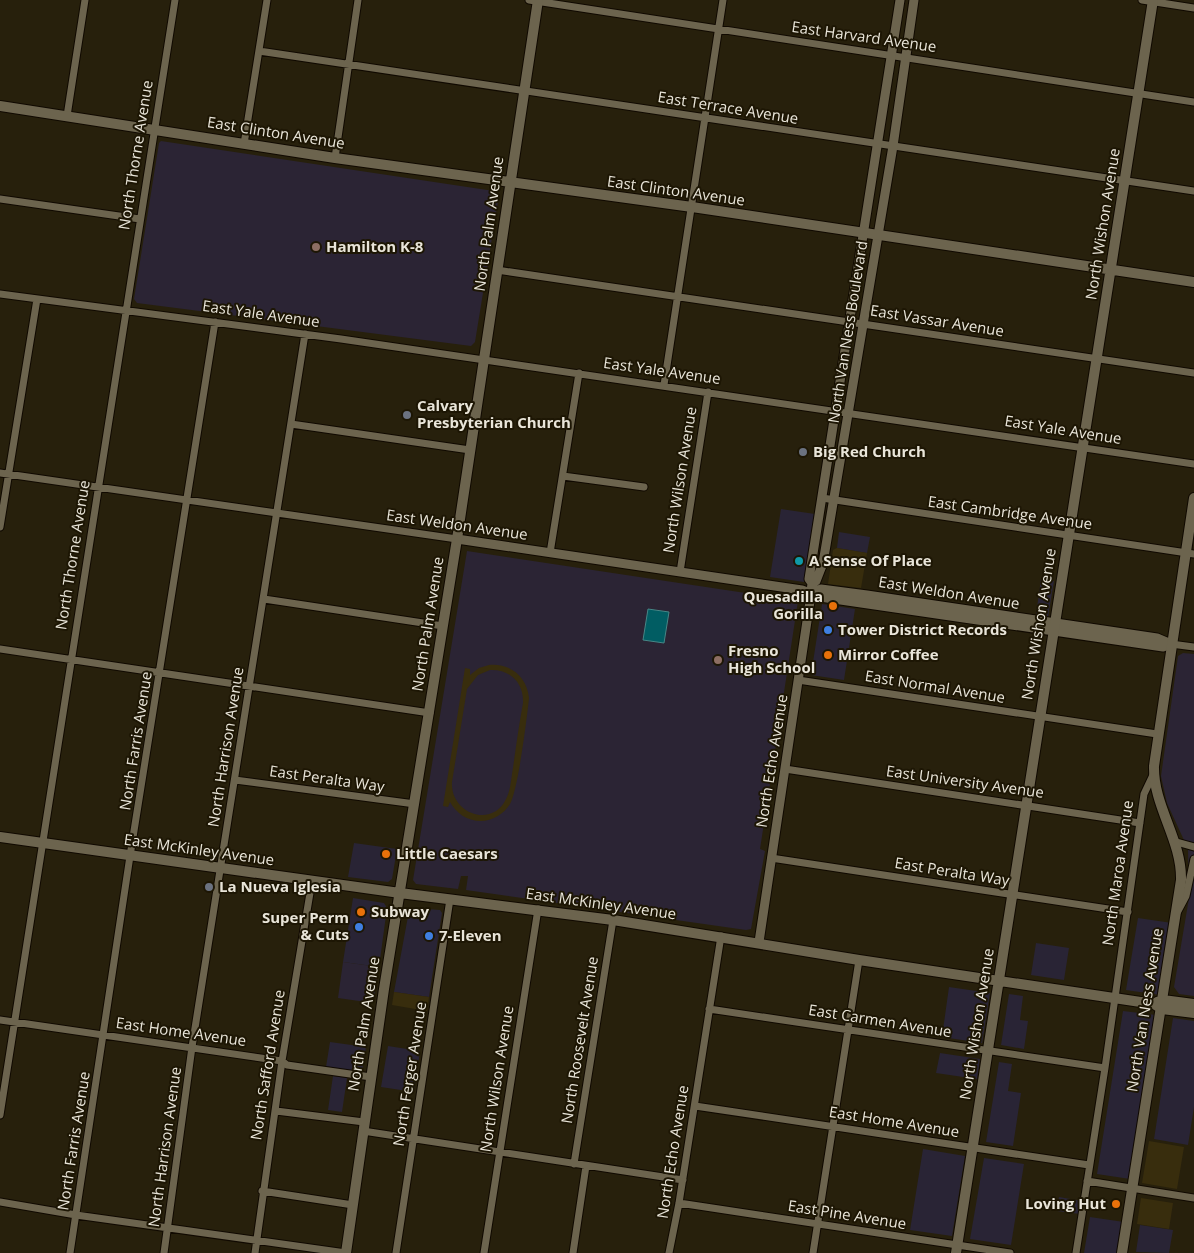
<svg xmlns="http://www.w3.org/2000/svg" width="1194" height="1253" font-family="'Open Sans',sans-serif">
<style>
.commercial{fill:#292435}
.education{fill:#2b2434}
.green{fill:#382d0d;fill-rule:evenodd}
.water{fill:#015d63;stroke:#478686}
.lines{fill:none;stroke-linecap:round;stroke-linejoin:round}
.minor-casing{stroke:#100900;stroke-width:9}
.tertiary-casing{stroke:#100900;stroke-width:11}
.secondary-casing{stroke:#100900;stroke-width:12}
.minor{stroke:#6c644e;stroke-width:7}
.tertiary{stroke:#6c644e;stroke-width:9}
.secondary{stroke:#6c644e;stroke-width:10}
.education-dot{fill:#8d6e63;stroke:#1d1604;stroke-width:2}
.worship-dot{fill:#6b7280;stroke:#1d1604;stroke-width:2}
.culture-dot{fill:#0f9aa8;stroke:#1d1604;stroke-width:2}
.food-dot{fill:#e8710a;stroke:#1d1604;stroke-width:2}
.shop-dot{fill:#3f7fe0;stroke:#1d1604;stroke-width:2}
.labels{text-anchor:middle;stroke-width:4;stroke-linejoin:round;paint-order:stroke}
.street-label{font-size:15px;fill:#e9e5d9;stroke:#1d1604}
.poi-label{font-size:15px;font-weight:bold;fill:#e9e5d9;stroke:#1d1604;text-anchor:start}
</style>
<rect width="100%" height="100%" fill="#27200c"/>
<path class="commercial" d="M 781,509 L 815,514 L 804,582 L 770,577 Z
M 839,532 L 870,537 L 867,553 L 837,548 Z
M 1041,579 L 1054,581 L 1048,617 L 1036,615 Z
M 822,604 L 855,609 L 844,680 L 811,675 Z
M 354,843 L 397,849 L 392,879 L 388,882 L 348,877 Z
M 353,898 L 384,903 L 387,908 L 379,967 L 343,962 Z
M 414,908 L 440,910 L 442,913 L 429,997 L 394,992 L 409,911 Z
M 1138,918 L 1172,923 L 1160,995 L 1126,990 Z
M 1036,943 L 1069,948 L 1064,980 L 1031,975 Z
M 949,987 L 990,993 L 982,1043 L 942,1037 Z
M 1009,994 L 1023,996 L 1020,1020 L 1028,1021 L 1024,1049 L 1001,1045 Z
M 1123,1011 L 1156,1015 L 1130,1179 L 1097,1174 Z
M 1173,1018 L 1194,1021 L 1194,1107 L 1188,1145 L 1154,1139 Z
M 330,1042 L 366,1047 L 362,1072 L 326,1067 Z
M 388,1046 L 420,1051 L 414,1092 L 381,1087 Z
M 940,1053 L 980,1059 L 977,1079 L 936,1073 Z
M 999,1062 L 1012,1064 L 1008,1091 L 1021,1093 L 1013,1146 L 986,1142 Z
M 333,1076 L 347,1078 L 342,1112 L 328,1110 Z
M 923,1149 L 965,1156 L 952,1236 L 910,1230 Z
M 984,1158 L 1024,1164 L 1011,1245 L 970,1239 Z
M 1059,1197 L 1082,1201 L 1080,1214 L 1057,1211 Z
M 1090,1217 L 1124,1222 L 1119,1253 L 1084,1253 Z
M 1140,1225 L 1173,1230 L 1169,1253 L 1136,1252 Z"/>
<path class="education" d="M 161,141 L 494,191 L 499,195 L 475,342 L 471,346 L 137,303 L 134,299 L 159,143 Z
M 467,551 L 798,601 L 760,849 L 765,851 L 751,929 L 746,930 L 466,890 L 468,876 L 461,876 L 458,889 L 416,884 L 413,880 Z
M 1183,653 L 1194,654 L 1194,996 L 1179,994 L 1174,987 L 1189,898 L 1188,849 L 1167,803 L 1161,776 L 1178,656 Z
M 343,962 L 379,967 L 373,1003 L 338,998 Z"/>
<path class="green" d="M 837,548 L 867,553 L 861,588 L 828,584 L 833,550 Z
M 489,665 C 511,663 527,677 529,698 C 527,718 518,790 510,804 C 504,814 492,821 481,821 C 467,821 456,813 450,802 L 448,807 L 443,806 L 465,668 L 470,669 L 470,675 L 479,668 ZM 490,670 C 510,669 524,683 523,703 C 519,725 516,746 513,768 C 511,778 511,790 506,799 C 492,829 450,813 452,782 L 467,689 L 478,675 Z
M 394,992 L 429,997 L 427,1011 L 392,1005 Z
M 1149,1141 L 1184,1147 L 1177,1189 L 1142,1183 Z
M 1141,1198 L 1173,1203 L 1169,1229 L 1137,1224 Z"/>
<path class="water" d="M 648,609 L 669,612 L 664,643 L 643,640 Z"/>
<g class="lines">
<g class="minor-casing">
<path id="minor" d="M 529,0 L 1194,102
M 1142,0 L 1194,8
M 259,51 L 1194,191
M 67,116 L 85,0
M 244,144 L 267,0
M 335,158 L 358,0
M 0,199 L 140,219
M 497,270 L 1194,373
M 0,294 L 341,339 L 1194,464
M 664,385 L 723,0
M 291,424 L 470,450
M 0,473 L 457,539
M 563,476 L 644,487
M 822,498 L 1194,554
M 0,527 L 37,299
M 550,553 L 579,373
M 680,572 L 708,392
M 264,599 L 443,626
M 1171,644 L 1194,647
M 0,649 L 430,713
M 798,680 L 1157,734
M 785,769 L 1140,823
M 235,780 L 415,804
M 1173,841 L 1194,847
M 771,858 L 1128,912
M 1178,911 L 1186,896 L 1194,859
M 709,1009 L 1105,1068
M 0,1020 L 282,1061 L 287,1065 L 371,1077
M 695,1106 L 1089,1165
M 276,1111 L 364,1122
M 0,1115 L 175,0
M 363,1131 L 683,1180
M 574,1164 L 613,920
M 1087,1181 L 1194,1198
M 262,1191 L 353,1205
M 0,1202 L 76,1215 L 346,1253
M 679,1203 L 1010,1253
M 70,1253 L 130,856 L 215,322
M 164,1253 L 192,1047 L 305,334
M 255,1253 L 282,1061 L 312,881
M 396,1253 L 450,899
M 484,1253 L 538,909
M 573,1253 L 586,1166
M 669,1253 L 679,1203 L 721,936
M 813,1253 L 859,960
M 1076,1253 L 1105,1068 L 1144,794 L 1153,775"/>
</g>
<g class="tertiary-casing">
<path id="tertiary" d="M 457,539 L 802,590 L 820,597 L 1163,647 L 1171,644
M 812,583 L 816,581 L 823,563 L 893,146 L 914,0
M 811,592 L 821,589 L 867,595 L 1157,638 L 1171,644
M 759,942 L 810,601 L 812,583 L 809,579 L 900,0"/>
</g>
<g class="secondary-casing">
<path id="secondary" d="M 0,106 L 335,158 L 692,207 L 1194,282
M 0,837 L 400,893 L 613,920 L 859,960 L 1154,1004 L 1162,1009 L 1194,1013
M 1157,1002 L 1163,1000 L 1194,1004
M 346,1253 L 384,989 L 457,539 L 538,0
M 956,1253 L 1153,0
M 1122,1253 L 1181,880 C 1182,840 1153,806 1154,766 L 1194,498"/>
</g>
<use href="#minor" class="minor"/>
<use href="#tertiary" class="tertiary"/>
<use href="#secondary" class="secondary"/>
</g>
<g class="education-dot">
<circle cx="316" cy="247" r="5"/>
<circle cx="718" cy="660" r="5"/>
</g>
<g class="worship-dot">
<circle cx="407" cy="415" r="5"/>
<circle cx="803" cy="452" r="5"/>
<circle cx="209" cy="887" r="5"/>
</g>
<circle class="culture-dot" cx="799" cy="561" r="5"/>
<g class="food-dot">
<circle cx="833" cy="606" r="5"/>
<circle cx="828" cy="655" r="5"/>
<circle cx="386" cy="854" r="5"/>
<circle cx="361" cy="912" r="5"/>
<circle cx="1116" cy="1204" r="5"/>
</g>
<g class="shop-dot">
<circle cx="828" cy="630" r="5"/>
<circle cx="359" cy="927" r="5"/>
<circle cx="429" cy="936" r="5"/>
</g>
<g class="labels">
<g class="street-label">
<text transform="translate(864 37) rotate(8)" y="5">East Harvard Avenue</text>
<text transform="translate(728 108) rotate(9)" y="5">East Terrace Avenue</text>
<text transform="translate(276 133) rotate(9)" y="5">East Clinton Avenue</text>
<text transform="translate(136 155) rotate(-81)" y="5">North Thorne Avenue</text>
<text transform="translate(676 191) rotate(8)" y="5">East Clinton Avenue</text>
<text transform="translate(489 224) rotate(-82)" y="5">North Palm Avenue</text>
<text transform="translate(1103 224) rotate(-81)" y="5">North Wishon Avenue</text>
<text transform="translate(261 314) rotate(8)" y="5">East Yale Avenue</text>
<text transform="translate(937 321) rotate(9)" y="5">East Vassar Avenue</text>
<text transform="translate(848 332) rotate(-81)" y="5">North Van Ness Boulevard</text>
<text transform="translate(662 371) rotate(8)" y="5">East Yale Avenue</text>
<text transform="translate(1063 430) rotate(9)" y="5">East Yale Avenue</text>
<text transform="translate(680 480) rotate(-81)" y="5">North Wilson Avenue</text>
<text transform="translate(1010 513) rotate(8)" y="5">East Cambridge Avenue</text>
<text transform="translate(457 525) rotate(8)" y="5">East Weldon Avenue</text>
<text transform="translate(73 555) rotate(-81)" y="5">North Thorne Avenue</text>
<text transform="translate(949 593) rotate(9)" y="5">East Weldon Avenue</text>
<text transform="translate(428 624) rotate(-81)" y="5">North Palm Avenue</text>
<text transform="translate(1039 624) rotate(-81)" y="5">North Wishon Avenue</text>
<text transform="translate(935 687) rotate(9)" y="5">East Normal Avenue</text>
<text transform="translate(136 741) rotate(-81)" y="5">North Farris Avenue</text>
<text transform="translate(226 747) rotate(-81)" y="5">North Harrison Avenue</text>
<text transform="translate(772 761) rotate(-81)" y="5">North Echo Avenue</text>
<text transform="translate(327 779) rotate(8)" y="5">East Peralta Way</text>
<text transform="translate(965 782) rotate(8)" y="5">East University Avenue</text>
<text transform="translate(199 850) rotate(8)" y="5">East McKinley Avenue</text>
<text transform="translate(952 872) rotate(9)" y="5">East Peralta Way</text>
<text transform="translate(1118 873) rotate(-82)" y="5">North Maroa Avenue</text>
<text transform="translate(601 904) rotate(8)" y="5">East McKinley Avenue</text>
<text transform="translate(1145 1010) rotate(-81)" y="5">North Van Ness Avenue</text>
<text transform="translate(880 1021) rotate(9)" y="5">East Carmen Avenue</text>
<text transform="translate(364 1024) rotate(-81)" y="5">North Palm Avenue</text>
<text transform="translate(977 1024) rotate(-81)" y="5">North Wishon Avenue</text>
<text transform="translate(181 1032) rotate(8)" y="5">East Home Avenue</text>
<text transform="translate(580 1040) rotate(-81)" y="5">North Roosevelt Avenue</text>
<text transform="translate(268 1065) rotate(-81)" y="5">North Safford Avenue</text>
<text transform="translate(410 1074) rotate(-81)" y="5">North Ferger Avenue</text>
<text transform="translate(497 1079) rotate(-81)" y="5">North Wilson Avenue</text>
<text transform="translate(894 1122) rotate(9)" y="5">East Home Avenue</text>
<text transform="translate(74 1141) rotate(-81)" y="5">North Farris Avenue</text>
<text transform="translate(165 1147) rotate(-82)" y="5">North Harrison Avenue</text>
<text transform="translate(673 1152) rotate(-81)" y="5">North Echo Avenue</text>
<text transform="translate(847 1215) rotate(9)" y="5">East Pine Avenue</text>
</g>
<g class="poi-label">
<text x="326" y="252">Hamilton K-8</text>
<text x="417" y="411">Calvary<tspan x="417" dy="17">Presbyterian Church</tspan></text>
<text x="813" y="457">Big Red Church</text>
<text x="809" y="566">A Sense Of Place</text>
<text x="823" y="602" text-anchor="end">Quesadilla<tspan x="823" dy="17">Gorilla</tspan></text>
<text x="838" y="635">Tower District Records</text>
<text x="728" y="656">Fresno<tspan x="728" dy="17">High School</tspan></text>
<text x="838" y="660">Mirror Coffee</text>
<text x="396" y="859">Little Caesars</text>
<text x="219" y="892">La Nueva Iglesia</text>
<text x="371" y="917">Subway</text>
<text x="349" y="923" text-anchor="end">Super Perm<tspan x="349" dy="17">&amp; Cuts</tspan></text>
<text x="439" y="941">7-Eleven</text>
<text x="1106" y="1209" text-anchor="end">Loving Hut</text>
</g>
</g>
</svg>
